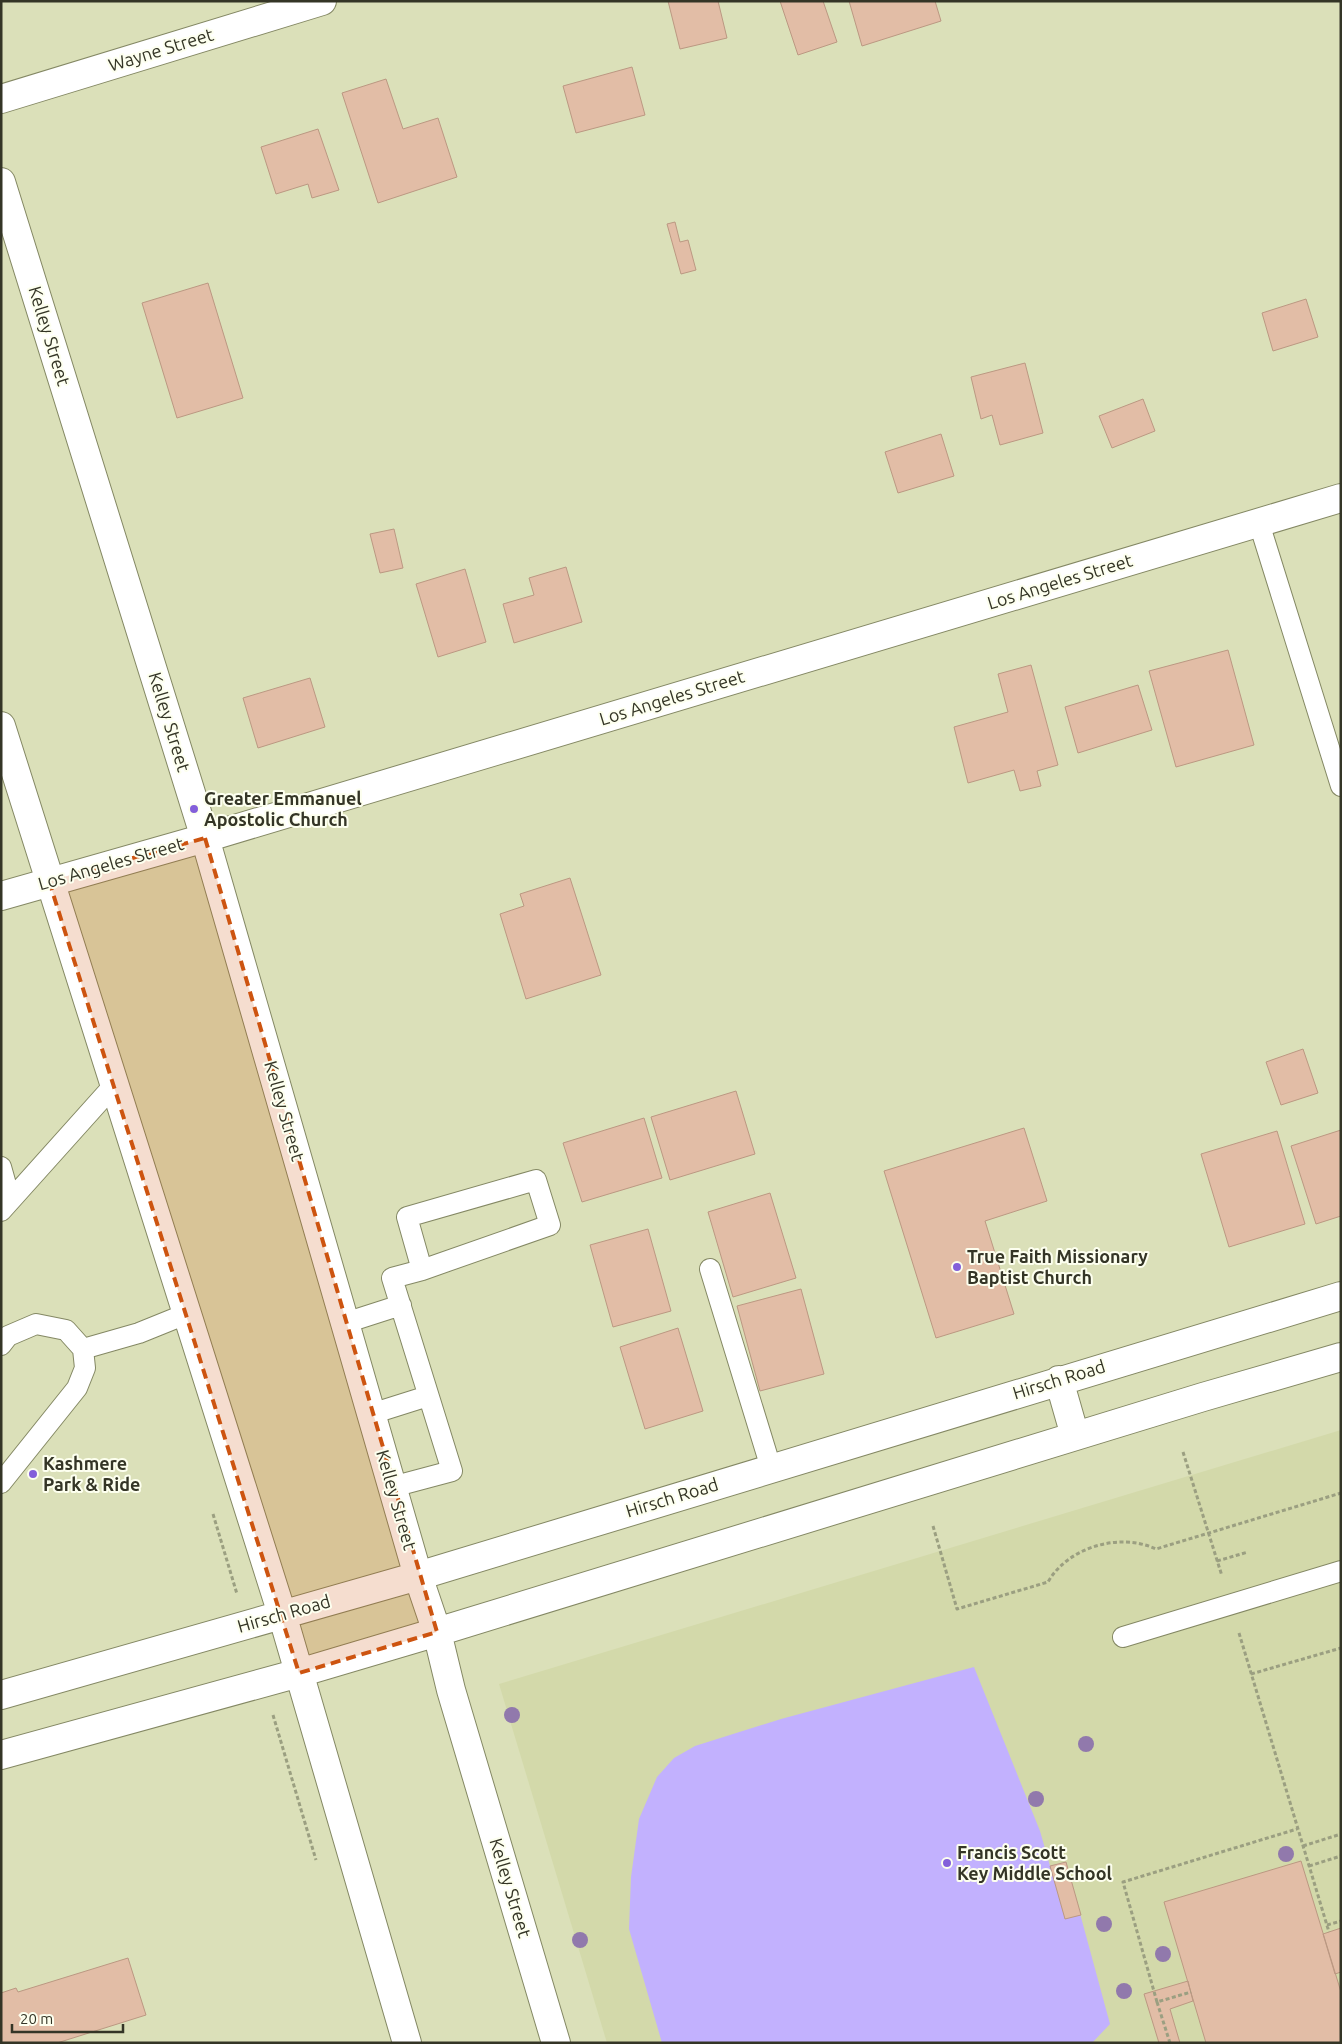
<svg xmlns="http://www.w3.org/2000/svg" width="1342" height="2044" font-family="Ubuntu,sans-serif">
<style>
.built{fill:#d3d9aa}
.green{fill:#c2b1fe}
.building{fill:#e2bda6;stroke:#bb9882}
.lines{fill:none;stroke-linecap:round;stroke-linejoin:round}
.lane-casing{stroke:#848864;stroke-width:22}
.street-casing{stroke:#848864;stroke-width:30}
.secondary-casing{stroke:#848864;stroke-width:30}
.path{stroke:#9b9f81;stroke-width:3;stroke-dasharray:4 2.5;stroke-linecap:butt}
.lane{stroke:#fff;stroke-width:20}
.street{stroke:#fff;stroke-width:28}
.secondary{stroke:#fff;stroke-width:28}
.tree{fill:#9179ac}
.marked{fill:#cd5410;fill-opacity:0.2;stroke:#cd5410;stroke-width:4;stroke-dasharray:10 6;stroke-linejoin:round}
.poi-dot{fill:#835fda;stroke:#fdffef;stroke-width:2}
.labels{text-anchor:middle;stroke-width:4;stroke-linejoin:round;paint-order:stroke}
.street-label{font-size:18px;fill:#343526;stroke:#fdffef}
.poi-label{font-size:18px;font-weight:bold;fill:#343526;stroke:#fdffef;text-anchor:start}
</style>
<rect width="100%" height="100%" fill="#dbe0b9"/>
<path class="built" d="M 1341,1430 L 1341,2043 L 607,2043 L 499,1684 Z"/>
<path class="green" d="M 974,1667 L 1040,1831 L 1050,1866 L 1066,1862 L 1110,2024 L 1092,2043 L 662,2043 L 629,1929 L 631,1877 L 639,1819 L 657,1777 L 674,1758 L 695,1746 L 781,1719 Z"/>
<path class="building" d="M 668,1 L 718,1 L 727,38 L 680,49 Z
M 780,1 L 823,1 L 837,42 L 798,55 Z
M 849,1 L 935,1 L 941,21 L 862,46 Z
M 632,67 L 645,115 L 576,133 L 563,86 Z
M 386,79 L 403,129 L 438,118 L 457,177 L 378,203 L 342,93 Z
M 318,129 L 339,190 L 312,198 L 308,184 L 276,194 L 261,147 Z
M 675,222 L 680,242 L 688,240 L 696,270 L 681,274 L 667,224 Z
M 208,283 L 243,398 L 177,418 L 142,303 Z
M 1306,299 L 1318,337 L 1273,351 L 1262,313 Z
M 1025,363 L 1043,433 L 1000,445 L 992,415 L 981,419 L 971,377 Z
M 1143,399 L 1155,431 L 1112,448 L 1099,416 Z
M 941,434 L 954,476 L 898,493 L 885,452 Z
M 394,529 L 403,568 L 380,573 L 370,534 Z
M 566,567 L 582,622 L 514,643 L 503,604 L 534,595 L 529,578 Z
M 465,569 L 486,642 L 438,657 L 416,584 Z
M 1228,650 L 1254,745 L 1176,767 L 1149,671 Z
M 1031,665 L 1058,765 L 1037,771 L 1041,786 L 1020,791 L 1014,770 L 968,783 L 954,727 L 1008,712 L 998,674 Z
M 310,678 L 325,727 L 258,748 L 243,698 Z
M 1138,685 L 1152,730 L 1078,753 L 1065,707 Z
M 570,878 L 601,975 L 526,999 L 500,914 L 524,906 L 520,894 Z
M 1303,1049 L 1318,1093 L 1281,1105 L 1266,1062 Z
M 736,1091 L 755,1154 L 670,1180 L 651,1117 Z
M 644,1118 L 662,1178 L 582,1202 L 563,1143 Z
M 1024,1128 L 1047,1201 L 985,1221 L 1014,1314 L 936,1338 L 884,1171 Z
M 1341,1130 L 1341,1216 L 1316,1224 L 1291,1146 Z
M 1277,1131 L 1305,1224 L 1229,1247 L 1201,1154 Z
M 770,1193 L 796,1278 L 733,1297 L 708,1212 Z
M 648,1229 L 671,1311 L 613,1327 L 590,1245 Z
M 801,1289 L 824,1374 L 760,1391 L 737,1306 Z
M 678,1328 L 703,1411 L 645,1429 L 620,1347 Z
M 1301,1861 L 1341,1992 L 1341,2043 L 1206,2043 L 1164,1902 Z
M 1066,1862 L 1081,1915 L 1065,1919 L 1050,1866 Z
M 1341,1928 L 1341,1972 L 1335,1974 L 1323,1934 Z
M 128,1958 L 146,2015 L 57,2043 L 1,2043 L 1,1993 L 16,1988 L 18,1992 Z
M 1188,1981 L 1193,2001 L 1170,2009 L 1180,2043 L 1159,2043 L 1144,1994 Z"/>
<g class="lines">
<g class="lane-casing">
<path id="lane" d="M 1259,523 L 1341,786
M 1,1167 L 10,1199
M 1,1211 L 114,1085
M 710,1269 L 771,1468
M 345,1323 L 401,1305
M 1,1345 L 8,1336 L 36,1324 L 66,1330 L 83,1349 L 85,1368 L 77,1388 L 1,1483
M 83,1349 L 139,1333 L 186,1314
M 371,1414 L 428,1396
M 392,1487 L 452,1471 L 392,1278 L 422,1270 L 550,1225 L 536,1180 L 407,1217 L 422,1270
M 1123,1637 L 1341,1571"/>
</g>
<g class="street-casing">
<path id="street" d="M 1,99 L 322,1
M 1,896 L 205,838 L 1341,498"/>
</g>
<g class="secondary-casing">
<path id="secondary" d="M 1,182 L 205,838 L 418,1576 L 437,1632 L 451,1690 L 556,2043
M 1,726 L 282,1614 L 407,2043
M 1059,1380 L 1075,1436
M 1,1695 L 418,1576 L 1341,1296
M 1,1755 L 299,1673 L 437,1632 L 1203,1397 L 1341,1357"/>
</g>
<path class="path" d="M 1183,1452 L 1222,1576
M 213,1514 L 237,1594
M 933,1526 L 957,1609 L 1048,1582 C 1068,1547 1120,1532 1156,1549 L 1341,1493
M 1217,1561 L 1248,1552
M 1239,1633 L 1329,1932
M 1251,1674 L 1341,1648
M 273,1715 L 316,1860
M 1303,1846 L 1341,1834
M 1309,1866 L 1341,1856
M 1327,1925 L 1341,1921
M 1157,2002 L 1123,1882 L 1297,1829
M 1170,2043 L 1157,2002 L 1191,1992"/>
<use href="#lane" class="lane"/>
<use href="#street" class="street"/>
<use href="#secondary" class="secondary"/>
</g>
<g class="tree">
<circle cx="512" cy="1715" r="8"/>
<circle cx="1086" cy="1744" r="8"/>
<circle cx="1036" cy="1799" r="8"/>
<circle cx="1286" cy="1854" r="8"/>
<circle cx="1104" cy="1924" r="8"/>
<circle cx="580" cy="1940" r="8"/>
<circle cx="1163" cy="1954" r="8"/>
<circle cx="1124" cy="1991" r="8"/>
</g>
<path class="marked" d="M 205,838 L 437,1632 L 299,1673 L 49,881 Z"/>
<g class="poi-dot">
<circle cx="194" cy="809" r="5"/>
<circle cx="957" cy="1267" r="5"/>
<circle cx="33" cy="1474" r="5"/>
<circle cx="947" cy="1863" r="5"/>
</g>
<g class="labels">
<g class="street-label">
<text transform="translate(161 50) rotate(-17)" y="6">Wayne Street</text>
<text transform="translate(49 336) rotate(73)" y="6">Kelley Street</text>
<text transform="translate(1060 582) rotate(-17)" y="6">Los Angeles Street</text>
<text transform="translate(672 698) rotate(-17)" y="6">Los Angeles Street</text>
<text transform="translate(169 722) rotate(73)" y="6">Kelley Street</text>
<text transform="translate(111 864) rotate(-16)" y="6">Los Angeles Street</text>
<text transform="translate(284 1111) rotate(74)" y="6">Kelley Street</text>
<text transform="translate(1059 1380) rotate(-17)" y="6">Hirsch Road</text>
<text transform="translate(672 1498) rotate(-17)" y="6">Hirsch Road</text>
<text transform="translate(396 1500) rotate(74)" y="6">Kelley Street</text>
<text transform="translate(284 1614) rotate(-16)" y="6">Hirsch Road</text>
<text transform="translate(510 1888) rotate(73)" y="6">Kelley Street</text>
</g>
<g class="poi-label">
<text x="204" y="805">Greater Emmanuel<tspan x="204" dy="21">Apostolic Church</tspan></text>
<text x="967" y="1263">True Faith Missionary<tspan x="967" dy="21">Baptist Church</tspan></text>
<text x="43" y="1470">Kashmere<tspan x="43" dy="21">Park &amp; Ride</tspan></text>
<text x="957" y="1859">Francis Scott<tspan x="957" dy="21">Key Middle School</tspan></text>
</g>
</g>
<rect width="1342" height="2044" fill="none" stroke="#343526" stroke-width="5"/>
<path d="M12 2024v8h111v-8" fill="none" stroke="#343526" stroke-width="2.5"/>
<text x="20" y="2024" font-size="15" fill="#343526" stroke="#fdffef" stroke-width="4" paint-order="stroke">20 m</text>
</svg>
